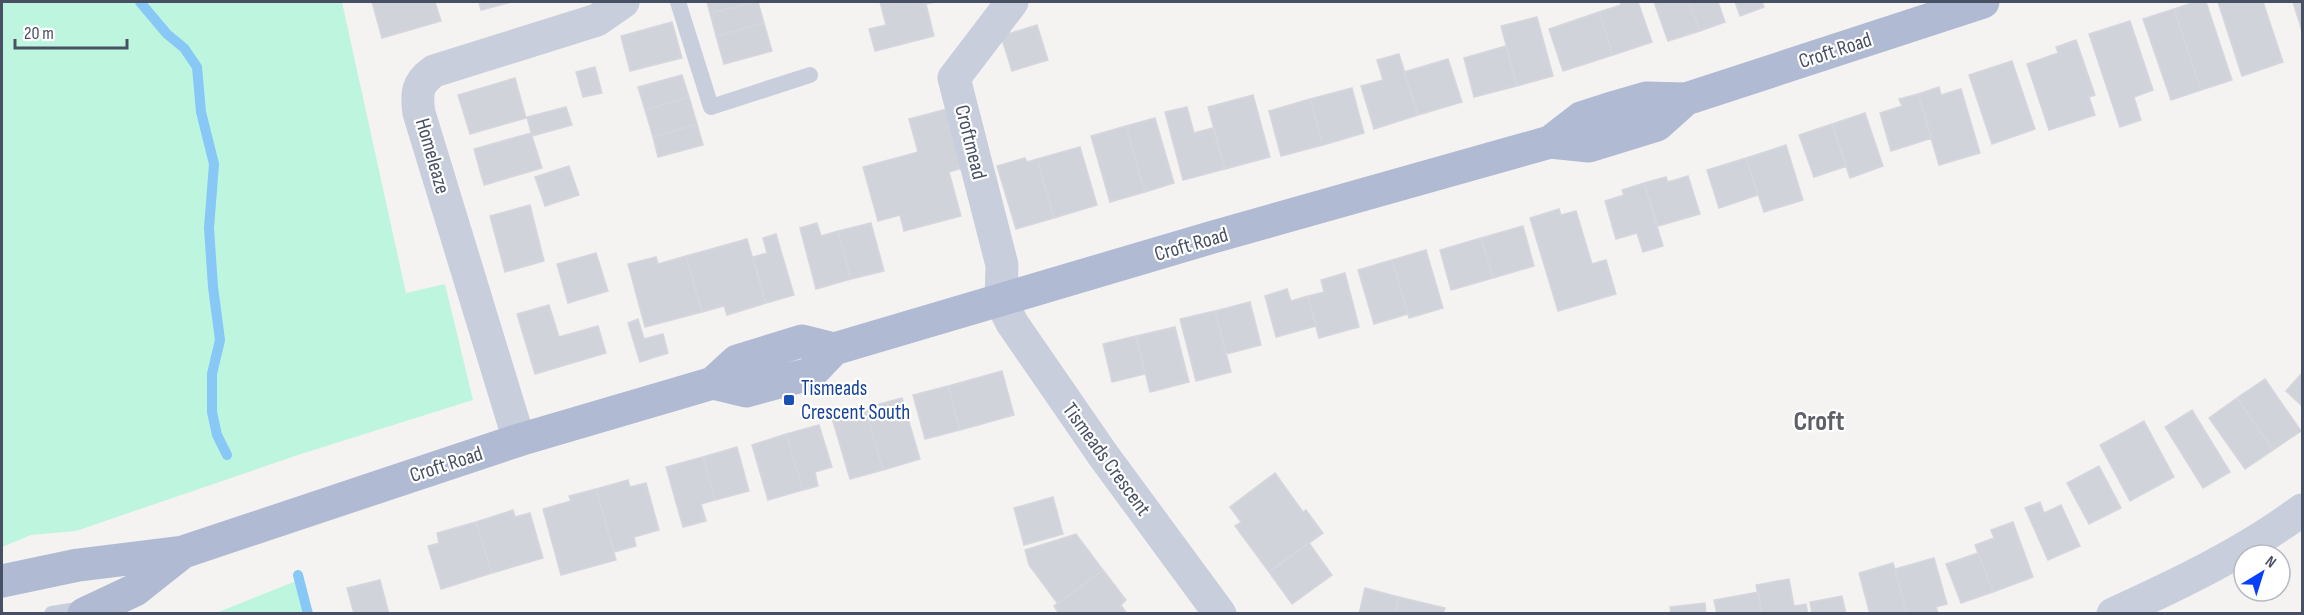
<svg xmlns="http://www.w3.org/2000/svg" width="2304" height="615" font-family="'Sofia Sans Condensed',sans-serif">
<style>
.green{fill:#bef5df}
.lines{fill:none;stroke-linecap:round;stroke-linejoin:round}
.stream{stroke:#87c8f6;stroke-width:10}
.building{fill:#d1d3da;stroke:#d6d7de;stroke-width:1.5}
.lane{stroke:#c8cedb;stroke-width:16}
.street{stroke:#c8cedb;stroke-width:33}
.primary{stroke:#b0bad3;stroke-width:33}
.transit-dot{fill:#1a4fb4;stroke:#fff;stroke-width:2}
.labels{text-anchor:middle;stroke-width:4.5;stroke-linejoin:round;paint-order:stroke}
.street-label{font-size:21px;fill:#485063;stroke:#fff}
.transit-label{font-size:21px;fill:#164399;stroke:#fff;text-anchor:start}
.district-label{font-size:27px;font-weight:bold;fill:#5e6068;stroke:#fff}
</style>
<rect width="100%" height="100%" fill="#f5f3f2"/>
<path class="green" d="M 2,2 L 342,2 L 406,293 L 445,284 L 473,400 L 301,454 L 76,531 L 31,535 L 2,547 Z
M 296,581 L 303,613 L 216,613 Z"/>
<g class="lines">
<path class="stream" d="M 140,2 L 167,34 L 184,48 L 197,67 L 201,112 L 214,164 L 209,228 L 213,287 L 220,340 L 212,374 L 212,412 L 217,435 L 227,455
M 298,575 L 308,614"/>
</g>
<path class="building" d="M 372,2 L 435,2 L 441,21 L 382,38 Z
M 479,2 L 512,2 L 481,10 Z
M 707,2 L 754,2 L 710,13 Z
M 758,2 L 764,23 L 716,36 L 710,13 Z
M 880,2 L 935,2 L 926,4 L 934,36 L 875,51 L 869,29 L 886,25 Z
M 1620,2 L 1638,2 L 1652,42 L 1613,55 L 1599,12 L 1621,5 Z
M 1654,2 L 1689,2 L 1700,31 L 1668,41 Z
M 1689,2 L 1718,2 L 1725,22 L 1700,31 Z
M 1735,2 L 1762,2 L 1764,7 L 1740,16 Z
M 2195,2 L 2206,2 L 2232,80 L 2201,90 L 2174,9 Z
M 2218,2 L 2263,2 L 2283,62 L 2242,76 Z
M 2293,2 L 2302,2 L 2302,31 Z
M 2174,9 L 2201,90 L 2171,100 L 2143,19 Z
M 1599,12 L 1613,55 L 1563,71 L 1549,29 Z
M 1537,17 L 1553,76 L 1517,86 L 1501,26 Z
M 2130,21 L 2153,90 L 2134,97 L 2141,120 L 2120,127 L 2089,34 Z
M 672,22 L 682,58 L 630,71 L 621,36 Z
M 764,23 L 772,51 L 724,64 L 716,36 Z
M 1037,25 L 1048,60 L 1012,71 L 1001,36 Z
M 2076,40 L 2095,95 L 2089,97 L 2095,115 L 2049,130 L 2027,64 L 2058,53 L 2056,47 Z
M 1506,46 L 1517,86 L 1474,97 L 1464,58 Z
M 1399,54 L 1418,115 L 1374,129 L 1361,86 L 1383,80 L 1377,60 Z
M 1448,59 L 1462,102 L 1418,115 L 1404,72 Z
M 2012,61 L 2035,129 L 1992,144 L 1969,75 Z
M 595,67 L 602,93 L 583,97 L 576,72 Z
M 682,75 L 689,97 L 645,110 L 638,87 Z
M 515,78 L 526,118 L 470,134 L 458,95 Z
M 1939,87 L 1941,95 L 1961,89 L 1980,153 L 1939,165 L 1918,94 Z
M 1352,88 L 1364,133 L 1323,145 L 1310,99 Z
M 1918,94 L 1932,138 L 1891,151 L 1880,113 L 1902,106 L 1899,99 Z
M 1253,95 L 1270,157 L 1225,169 L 1208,107 Z
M 689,97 L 697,124 L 653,137 L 645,110 Z
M 1310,99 L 1323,145 L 1281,156 L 1269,111 Z
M 566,107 L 572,125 L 532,136 L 527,117 Z
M 1187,107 L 1194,133 L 1213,128 L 1225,169 L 1183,180 L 1165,112 Z
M 947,109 L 963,168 L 949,172 L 961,216 L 904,231 L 900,215 L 878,221 L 863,167 L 918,152 L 909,119 Z
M 1865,113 L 1883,166 L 1850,178 L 1832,124 Z
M 1155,118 L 1174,183 L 1145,192 L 1126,126 Z
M 697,124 L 703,145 L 658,157 L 653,137 Z
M 1832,124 L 1847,166 L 1814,177 L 1799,135 Z
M 1126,126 L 1145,192 L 1110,202 L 1091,136 Z
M 531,133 L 542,168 L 484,185 L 474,149 Z
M 1786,145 L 1803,200 L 1764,212 L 1746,158 Z
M 1080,147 L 1097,205 L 1054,218 L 1037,159 Z
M 1025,158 L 1027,162 L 1037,159 L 1054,218 L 1016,229 L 997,166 Z
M 1746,158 L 1758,195 L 1719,208 L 1707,170 Z
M 569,166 L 579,195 L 545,206 L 535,177 Z
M 1688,176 L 1700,214 L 1658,226 L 1644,183 L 1666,177 L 1668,182 Z
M 1644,183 L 1663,246 L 1643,252 L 1637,233 L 1616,239 L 1605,201 L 1624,195 L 1622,190 Z
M 530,205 L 544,261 L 505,272 L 490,216 Z
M 1559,209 L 1561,215 L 1576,211 L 1592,264 L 1606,260 L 1616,294 L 1558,311 L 1530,218 Z
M 817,223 L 821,236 L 838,231 L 851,279 L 816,289 L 800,228 Z
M 871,223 L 884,271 L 851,279 L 838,231 Z
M 1523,226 L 1534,266 L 1493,278 L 1481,238 Z
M 776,234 L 794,295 L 766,303 L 753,257 L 767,253 L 763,238 Z
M 1481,238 L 1493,278 L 1451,290 L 1440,250 Z
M 747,239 L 766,303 L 727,315 L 724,306 L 702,312 L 686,256 Z
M 1426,250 L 1443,308 L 1409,318 L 1392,260 Z
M 596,253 L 608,291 L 568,303 L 557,264 Z
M 686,256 L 702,312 L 645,327 L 628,264 L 656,257 L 658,264 Z
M 1392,260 L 1408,314 L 1374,324 L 1358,270 Z
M 1345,273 L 1359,327 L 1319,338 L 1308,296 L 1324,292 L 1321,280 Z
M 1287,289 L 1291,301 L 1308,296 L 1316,326 L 1276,337 L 1265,296 Z
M 1250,302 L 1261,345 L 1226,354 L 1215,311 Z
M 549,305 L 559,337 L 598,326 L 606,353 L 535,374 L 517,314 Z
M 1215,311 L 1231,372 L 1196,381 L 1180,319 Z
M 638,319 L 644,339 L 663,334 L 668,353 L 640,362 L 628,323 Z
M 1175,327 L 1189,382 L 1150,392 L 1136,336 Z
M 1136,336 L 1145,374 L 1112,382 L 1103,344 Z
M 1002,371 L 1014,415 L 960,430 L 948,386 Z
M 2302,373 L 2302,406 L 2286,391 Z
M 2265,379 L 2301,431 L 2273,450 L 2237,398 Z
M 948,386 L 960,430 L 925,439 L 913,395 Z
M 902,398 L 920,459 L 883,470 L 865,408 Z
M 2237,398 L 2273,450 L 2245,469 L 2209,418 Z
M 865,408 L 883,470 L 850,479 L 832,418 Z
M 2192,410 L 2230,472 L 2203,488 L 2165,427 Z
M 2144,421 L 2174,477 L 2130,501 L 2100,445 Z
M 819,425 L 832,467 L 815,472 L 818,486 L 803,490 L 786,434 Z
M 786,434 L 803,490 L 768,500 L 752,445 Z
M 737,447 L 749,491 L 715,500 L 703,457 Z
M 703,457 L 715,500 L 701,504 L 706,521 L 683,527 L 666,467 Z
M 2099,466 L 2121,508 L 2089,524 L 2067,483 Z
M 1275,473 L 1303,512 L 1306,510 L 1323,533 L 1269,572 L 1235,526 L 1241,522 L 1230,507 Z
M 628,480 L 630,487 L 646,483 L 659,530 L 634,537 L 636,546 L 614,552 L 596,489 Z
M 596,489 L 616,560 L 561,575 L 543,509 L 571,501 L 569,496 Z
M 1053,497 L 1063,534 L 1024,545 L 1014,508 Z
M 2040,502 L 2044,513 L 2061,505 L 2080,546 L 2048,560 L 2025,508 Z
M 513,510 L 515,517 L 530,513 L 543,558 L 492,573 L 476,522 Z
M 476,522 L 492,573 L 441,589 L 428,546 L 439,543 L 437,533 Z
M 2013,522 L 2033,577 L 1993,592 L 1975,545 L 1994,538 L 1991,530 Z
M 1076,534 L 1103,570 L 1058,604 L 1029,565 L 1025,550 Z
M 1309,543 L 1332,575 L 1292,604 L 1269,572 Z
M 1978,553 L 1993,592 L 1961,603 L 1946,564 Z
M 1934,558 L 1947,604 L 1936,607 L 1938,613 L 1934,614 L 1907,614 L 1895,569 Z
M 1893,563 L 1907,614 L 1870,614 L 1859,573 Z
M 1103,570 L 1126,600 L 1121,605 L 1127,614 L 1059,614 L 1054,606 Z
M 1789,579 L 1794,606 L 1806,604 L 1808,614 L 1762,614 L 1756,585 Z
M 380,580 L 389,614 L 354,614 L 347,588 Z
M 1365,588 L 1399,597 L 1395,614 L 1359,614 Z
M 1758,592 L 1762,614 L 1717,614 L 1714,600 Z
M 1842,596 L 1846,614 L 1812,614 L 1810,602 Z
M 1399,597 L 1445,608 L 1443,614 L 1395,614 Z
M 1705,603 L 1706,614 L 1671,614 L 1670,607 Z"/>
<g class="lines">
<path class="lane" d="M 678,2 L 711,107 L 810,75
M 52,614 L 90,608"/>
<path class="street" d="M 1012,2 L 954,78 L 1002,265 L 1001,301 L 1012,323 L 1103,455 L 1220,614
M 519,440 L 419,113 C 416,93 417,83 434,71 L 597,20 L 623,2
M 2113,614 C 2179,584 2244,553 2302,510"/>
<path class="primary" d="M 1550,142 L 1589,146 L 1657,125 L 1686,99
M 713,383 L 746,391 L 779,382 L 810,374 L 834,349 L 1213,237 L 1550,142 L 1581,118 L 1615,107 L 1646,98 L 1686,99 L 1983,2
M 2,581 L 78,565 L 183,552 L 519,440 L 713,383 L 737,361 L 802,341 L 834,349
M 84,614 L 135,590 L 183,552"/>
</g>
<rect class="transit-dot" x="783" y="394" width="12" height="12" rx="3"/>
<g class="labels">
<g class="street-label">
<text transform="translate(1835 50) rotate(-18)" y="7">Croft Road</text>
<text transform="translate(971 142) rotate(76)" y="7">Croftmead</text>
<text transform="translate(433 156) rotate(74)" y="7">Homeleaze</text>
<text transform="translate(1191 244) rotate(-16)" y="7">Croft Road</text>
<text transform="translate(1107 459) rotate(54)" y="7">Tismeads Crescent</text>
<text transform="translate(446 464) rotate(-18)" y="7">Croft Road</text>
</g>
<g class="transit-label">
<text x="801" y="395">Tismeads<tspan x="801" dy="24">Crescent South</tspan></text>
</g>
<g class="district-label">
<text x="1819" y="430">Croft</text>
</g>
</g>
<rect width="2304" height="615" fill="none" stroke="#485063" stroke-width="6"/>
<g transform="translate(2262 573) rotate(38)"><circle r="28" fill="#ffffff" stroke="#b6b9c1" stroke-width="1.5"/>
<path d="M0-4.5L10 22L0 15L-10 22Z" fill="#073ffa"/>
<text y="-9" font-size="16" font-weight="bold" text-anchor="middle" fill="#485063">N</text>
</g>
<path d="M15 39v9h112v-9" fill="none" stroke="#485063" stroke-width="3"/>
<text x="24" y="39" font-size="18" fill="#485063" stroke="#ffffff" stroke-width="4.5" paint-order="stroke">20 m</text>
</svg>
